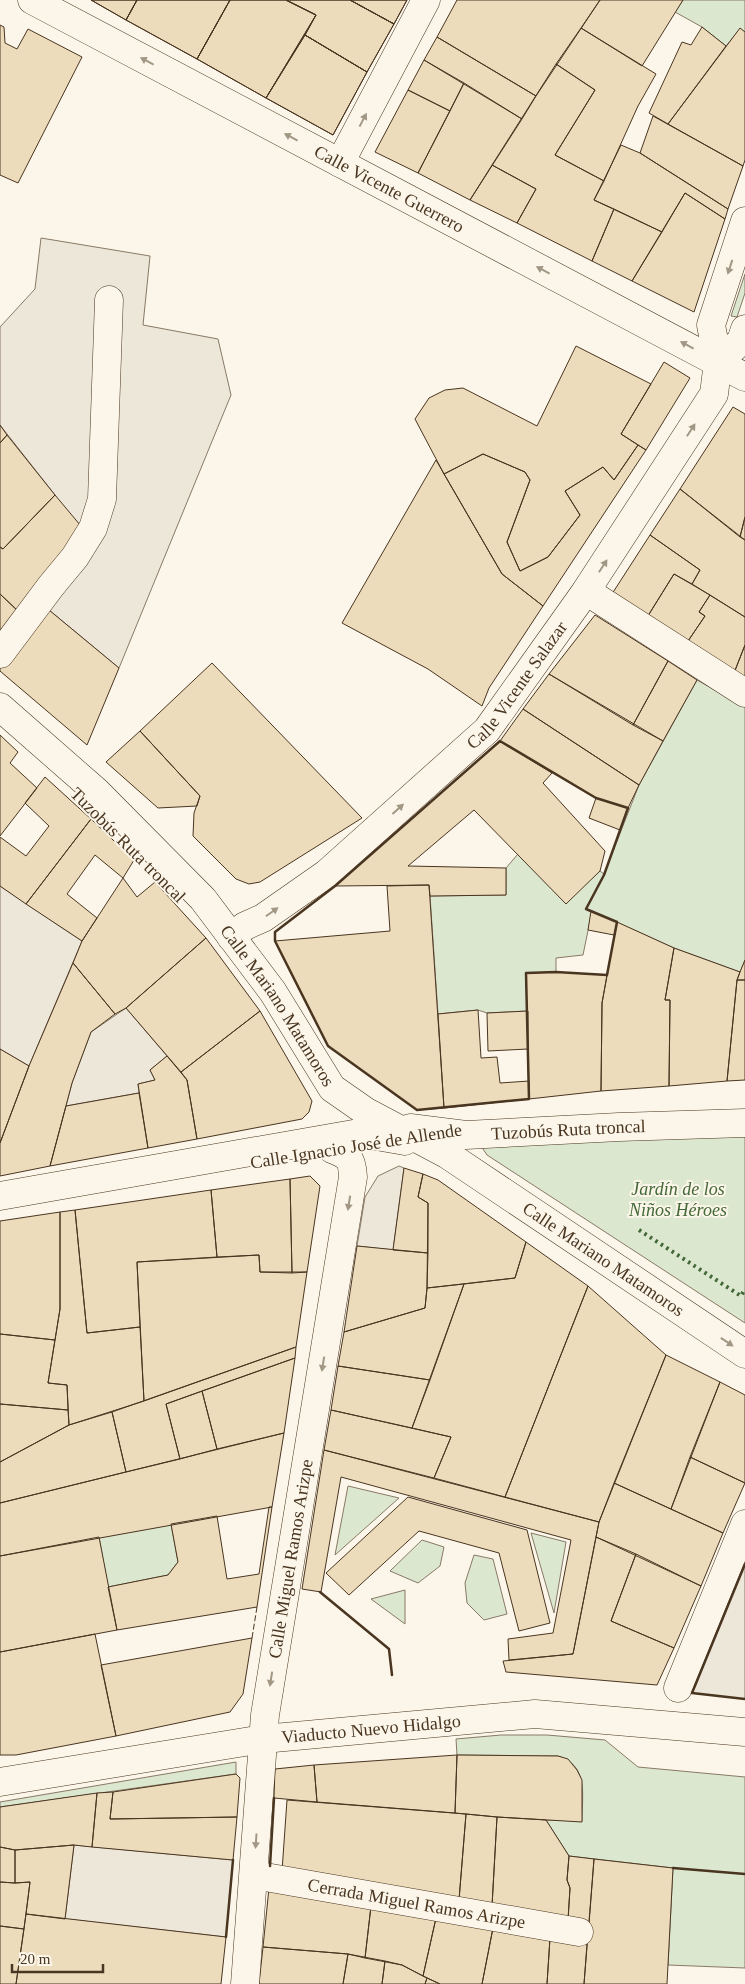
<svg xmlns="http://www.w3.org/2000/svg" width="745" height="1984" font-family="Georgia,serif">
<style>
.green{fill:#dce7d0;stroke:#887966}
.parking{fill:#ede7d9;stroke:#887966}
.building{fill:#ecdcbc;stroke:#4a3520}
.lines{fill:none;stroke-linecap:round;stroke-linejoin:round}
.minor-casing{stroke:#4a3520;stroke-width:29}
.major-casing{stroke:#4a3520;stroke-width:29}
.minor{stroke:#fbf6e9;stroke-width:28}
.major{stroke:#fbf6e9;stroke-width:28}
.hedge{stroke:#436837;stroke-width:4;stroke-dasharray:2.5 4;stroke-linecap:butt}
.fence{stroke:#4a3520;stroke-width:1;stroke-dasharray:6 2.5;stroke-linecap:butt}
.wall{stroke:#4a3520;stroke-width:2.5}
.oneway{fill:#a29684}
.labels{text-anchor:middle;stroke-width:4;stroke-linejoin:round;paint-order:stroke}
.street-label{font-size:18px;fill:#4a3520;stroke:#fbf6e9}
.park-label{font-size:18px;font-style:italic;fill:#436837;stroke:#fbf6e9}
</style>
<rect width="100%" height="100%" fill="#fbf6e9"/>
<path class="green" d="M 683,0 L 745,0 L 745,32 L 740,29 L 726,46 L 702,27 L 675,12 Z
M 745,274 L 745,293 L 737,317 L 731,316 Z
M 697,680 L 745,707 L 745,960 L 740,972 L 674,948 L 592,911 L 583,955 L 556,958 L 556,972 L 527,973 L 528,1011 L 487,1013 L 478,1010 L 438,1014 L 430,896 L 506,895 L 506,868 L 518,854 L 600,871 L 604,874 L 639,785 Z
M 745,1131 L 745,1323 L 487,1155 L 483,1149 L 484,1145 Z
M 348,1486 L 399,1498 L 335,1555 Z
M 171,1524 L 178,1562 L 168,1575 L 108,1587 L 99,1537 Z
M 531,1533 L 566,1542 L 554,1613 Z
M 422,1540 L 444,1547 L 440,1566 L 418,1583 L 390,1571 Z
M 474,1555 L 493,1559 L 507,1614 L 484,1620 L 467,1603 L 465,1583 Z
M 405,1590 L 405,1624 L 371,1599 Z
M 501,1735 L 547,1735 L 605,1740 L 638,1767 L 745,1777 L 745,1968 L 668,1965 L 673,1868 L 569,1856 L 546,1820 L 582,1821 C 582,1796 589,1765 558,1756 L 457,1755 L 456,1739 Z
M 236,1762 L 236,1774 L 0,1807 L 0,1802 Z"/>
<path class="parking" d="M 41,238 L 150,256 L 143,325 L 218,339 L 231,395 L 119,668 L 49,610 L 0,666 L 0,630 L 55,495 L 0,425 L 0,327 L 35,289 Z
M 0,886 L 82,941 L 29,1066 L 0,1049 Z
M 126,1008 L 167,1056 L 150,1070 L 155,1080 L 138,1084 L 139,1093 L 66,1106 L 72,1083 L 91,1032 Z
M 399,1166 L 404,1168 L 393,1250 L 357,1246 L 365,1197 L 378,1176 Z
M 745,1564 L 745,1699 L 692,1693 Z
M 74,1845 L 233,1860 L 226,1937 L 65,1919 Z"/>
<path class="building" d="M 91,0 L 137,0 L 126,20 Z
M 91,0 L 137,0 L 126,20 Z
M 137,0 L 230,0 L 197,59 L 126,20 Z
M 137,0 L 230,0 L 197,59 L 126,20 Z
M 230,0 L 286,0 L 316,15 L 266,98 L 197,59 Z
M 230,0 L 286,0 L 316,15 L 266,98 L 197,59 Z
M 286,0 L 350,0 L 394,24 L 367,72 L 305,35 L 316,15 Z
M 286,0 L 350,0 L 394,24 L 367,72 L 305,35 L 316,15 Z
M 350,0 L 407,0 L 394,24 Z
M 350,0 L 407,0 L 394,24 Z
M 457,0 L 600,0 L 536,96 L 437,37 Z
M 600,0 L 683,0 L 642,66 L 581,28 Z
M 0,25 L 4,27 L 5,43 L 17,49 L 28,29 L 82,57 L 18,183 L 0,175 Z
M 702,27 L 726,46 L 668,124 L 649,113 L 682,42 L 691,45 Z
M 581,28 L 656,74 L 638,106 L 604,181 L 555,155 L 595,90 L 556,64 Z
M 740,28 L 745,32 L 745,160 L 743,166 L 668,124 Z
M 305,35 L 367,72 L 333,135 L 266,98 Z
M 305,35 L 367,72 L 333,135 L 266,98 Z
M 437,37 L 536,96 L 522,119 L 424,60 Z
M 424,60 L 464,83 L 450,111 L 408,90 Z
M 556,64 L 595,90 L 555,155 L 604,181 L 594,200 L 614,209 L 592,261 L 517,223 L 536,189 L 492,165 Z
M 464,83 L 522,119 L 470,200 L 418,173 Z
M 408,90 L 450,111 L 418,173 L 375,152 Z
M 653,116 L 743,166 L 728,209 L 640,153 Z
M 621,145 L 640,153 L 728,209 L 725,219 L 685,193 L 662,232 L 594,200 Z
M 492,165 L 536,189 L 517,223 L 470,200 Z
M 685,193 L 725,219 L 694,312 L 632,281 Z
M 614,209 L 662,232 L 632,281 L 592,261 Z
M 576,346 L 651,384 L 621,434 L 638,445 L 614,480 L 603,467 L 565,491 L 580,515 L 548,557 L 520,571 L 507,542 L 530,480 L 525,472 L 483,454 L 444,474 L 415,419 L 429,398 L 445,390 L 463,388 L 537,426 Z
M 664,362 L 690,378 L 646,450 L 621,434 Z
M 733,407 L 745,414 L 745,517 L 740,537 L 680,489 Z
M 0,425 L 7,435 L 0,443 Z
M 7,435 L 55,495 L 3,549 L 0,547 L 0,443 Z
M 638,445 L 646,450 L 543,606 L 502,574 L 444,474 L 483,454 L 525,472 L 530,480 L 507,542 L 520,571 L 548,557 L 580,515 L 565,491 L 603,467 L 614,480 Z
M 436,460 L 502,574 L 543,606 L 489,688 L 482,706 L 428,669 L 342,623 Z
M 680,489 L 745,540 L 745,617 L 692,584 L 700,570 L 650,535 Z
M 55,495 L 86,532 L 19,612 L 0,594 L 0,547 L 3,549 Z
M 745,517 L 745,540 L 740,537 Z
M 650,535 L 700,570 L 692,584 L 674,574 L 646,619 L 610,597 Z
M 674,574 L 710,595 L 699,612 L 705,616 L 686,644 L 646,619 Z
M 0,594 L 19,612 L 0,630 Z
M 710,595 L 745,617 L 745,645 L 734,673 L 686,644 L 705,616 L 699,612 Z
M 49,610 L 119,668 L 87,745 L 0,671 L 0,666 Z
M 595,615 L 668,661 L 633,725 L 549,674 Z
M 745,645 L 745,680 L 734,673 Z
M 668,661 L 697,680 L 663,741 L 633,725 Z
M 212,663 L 362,818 L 260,882 L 249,884 L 236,879 L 193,836 L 194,813 L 200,796 L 140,731 Z
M 549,674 L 663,741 L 639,785 L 523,709 Z
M 523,709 L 639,785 L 628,808 L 596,798 L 500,741 Z
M 140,731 L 200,796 L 197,806 L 158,808 L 106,762 Z
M 0,735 L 18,752 L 10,763 L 37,788 L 0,836 Z
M 500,741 L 552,773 L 543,783 L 605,851 L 600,871 L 566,904 L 474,810 L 408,866 L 506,868 L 506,895 L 430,896 L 429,885 L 335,886 Z
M 45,777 L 91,819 L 26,904 L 0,886 L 0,837 L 26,856 L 49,826 L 25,803 Z
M 596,798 L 628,808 L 620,830 L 589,818 Z
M 91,819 L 134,860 L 123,878 L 95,855 L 67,894 L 97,918 L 82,941 L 26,904 Z
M 123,878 L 137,897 L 155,882 L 206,938 L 126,1008 L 115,1014 L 73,963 L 82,941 Z
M 429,885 L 444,1108 L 417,1110 L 328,1046 L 275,941 L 390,931 L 387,886 Z
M 591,911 L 617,922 L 614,935 L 588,930 Z
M 617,922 L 674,948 L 665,1000 L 670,1000 L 669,1086 L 601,1091 L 602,1003 Z
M 206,938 L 260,1011 L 181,1072 L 126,1008 Z
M 674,948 L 740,972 L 737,980 L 727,1081 L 669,1086 L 670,1000 L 665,1000 Z
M 745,960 L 745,980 L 737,980 L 740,972 Z
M 73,963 L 115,1014 L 91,1032 L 72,1083 L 50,1166 L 0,1176 L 0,1143 L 29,1066 Z
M 556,972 L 607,975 L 602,1003 L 601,1091 L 529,1099 L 526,973 Z
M 737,980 L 745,980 L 745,1080 L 727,1081 Z
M 478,1010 L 481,1058 L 497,1057 L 500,1083 L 529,1081 L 529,1099 L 444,1108 L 438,1014 Z
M 260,1011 L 312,1101 L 309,1112 L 302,1119 L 197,1139 L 187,1080 L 181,1072 Z
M 528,1011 L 528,1049 L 488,1051 L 487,1013 Z
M 0,1049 L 29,1066 L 0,1143 Z
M 167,1056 L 187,1080 L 197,1139 L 148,1148 L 138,1084 L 155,1080 L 150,1070 Z
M 139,1093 L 148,1148 L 50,1166 L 66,1106 Z
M 404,1168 L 423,1174 L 418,1197 L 428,1203 L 428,1253 L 393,1250 Z
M 423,1174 L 438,1180 L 526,1242 L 515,1278 L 427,1288 L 428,1203 L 418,1197 Z
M 310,1176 L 320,1186 L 307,1272 L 292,1273 L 290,1179 Z
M 290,1179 L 292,1273 L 260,1272 L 259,1255 L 217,1257 L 211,1190 Z
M 211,1190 L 217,1257 L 137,1262 L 140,1327 L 87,1333 L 75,1210 Z
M 75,1210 L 87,1333 L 140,1327 L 144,1401 L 69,1425 L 67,1385 L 48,1383 L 60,1309 L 60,1212 Z
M 60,1212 L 60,1309 L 55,1340 L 0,1334 L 0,1221 Z
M 526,1242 L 588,1286 L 505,1497 L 434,1478 L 451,1437 L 412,1428 L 464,1284 L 515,1278 Z
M 357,1246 L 428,1253 L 427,1288 L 425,1308 L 344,1332 Z
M 259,1255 L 260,1272 L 307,1272 L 296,1347 L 144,1401 L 137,1262 Z
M 464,1284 L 430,1380 L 338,1366 L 344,1332 L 425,1308 L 427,1288 Z
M 588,1286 L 666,1355 L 599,1522 L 505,1497 Z
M 0,1334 L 55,1340 L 48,1383 L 67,1385 L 68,1410 L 0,1404 Z
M 296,1347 L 295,1358 L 166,1404 L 180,1459 L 126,1472 L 112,1412 Z
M 666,1355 L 720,1382 L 671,1509 L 614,1483 Z
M 295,1358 L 284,1433 L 217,1449 L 202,1391 Z
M 338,1366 L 430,1380 L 412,1428 L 331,1410 Z
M 720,1382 L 745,1395 L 745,1483 L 690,1457 Z
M 202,1391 L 217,1449 L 180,1459 L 166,1404 Z
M 0,1404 L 68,1410 L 69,1425 L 0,1462 Z
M 331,1410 L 451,1437 L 434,1478 L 324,1450 Z
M 112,1412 L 126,1472 L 0,1503 L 0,1462 L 69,1425 Z
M 284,1433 L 272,1507 L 0,1556 L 0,1503 Z
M 324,1450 L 599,1522 L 573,1654 L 509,1660 L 508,1639 L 553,1633 L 571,1540 L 341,1477 L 321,1592 L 302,1589 Z
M 690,1457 L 745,1483 L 723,1533 L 671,1509 Z
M 614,1483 L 723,1533 L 701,1586 L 596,1537 L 599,1522 Z
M 408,1497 L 527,1530 L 550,1623 L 519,1631 L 499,1553 L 419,1531 L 349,1595 L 326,1573 Z
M 269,1507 L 272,1507 L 257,1607 L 117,1630 L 108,1587 L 168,1575 L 178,1562 L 171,1524 L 217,1516 L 227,1579 L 259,1574 Z
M 99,1537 L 117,1630 L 0,1652 L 0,1556 Z
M 596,1537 L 636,1554 L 611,1621 L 674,1648 L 657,1685 L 506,1672 L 503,1661 L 573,1654 Z
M 636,1554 L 701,1586 L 674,1648 L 611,1621 Z
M 95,1634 L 116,1736 L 16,1755 L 0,1755 L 0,1652 Z
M 252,1638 L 243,1694 L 230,1712 L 116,1736 L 101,1665 Z
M 457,1755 L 558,1756 L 568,1759 L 577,1770 L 582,1780 L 582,1822 L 497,1817 L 455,1813 Z
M 457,1755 L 455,1813 L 317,1802 L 314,1765 Z
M 314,1765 L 317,1802 L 274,1798 L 275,1769 Z
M 236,1774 L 240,1778 L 237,1817 L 110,1819 L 113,1792 Z
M 113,1792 L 110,1819 L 237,1817 L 233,1860 L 92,1847 L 97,1793 Z
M 97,1793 L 92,1847 L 74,1845 L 15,1850 L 0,1847 L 0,1807 Z
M 287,1800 L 466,1814 L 459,1900 L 282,1871 Z
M 466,1814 L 497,1817 L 492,1906 L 459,1900 Z
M 497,1817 L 546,1820 L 569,1856 L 567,1880 L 570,1888 L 568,1920 L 492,1906 Z
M 74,1845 L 65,1919 L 26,1914 L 30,1882 L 15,1883 L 15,1850 Z
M 0,1847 L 15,1850 L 15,1883 L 0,1882 Z
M 569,1856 L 594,1859 L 589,1924 L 568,1920 L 570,1888 L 567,1880 Z
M 594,1859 L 673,1868 L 667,1984 L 584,1984 Z
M 0,1882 L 15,1883 L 30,1882 L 24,1929 L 0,1926 Z
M 269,1888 L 371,1906 L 365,1958 L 348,1954 L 263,1947 Z
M 371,1906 L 436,1918 L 423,1976 L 402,1965 L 365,1958 Z
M 26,1914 L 226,1937 L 221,1984 L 16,1984 Z
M 436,1918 L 493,1928 L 482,1984 L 440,1984 L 423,1976 Z
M 0,1926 L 24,1929 L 16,1984 L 0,1984 Z
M 493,1928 L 550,1938 L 547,1984 L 482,1984 Z
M 550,1938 L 587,1944 L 584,1984 L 547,1984 Z
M 263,1947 L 348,1954 L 343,1984 L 259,1984 Z
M 348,1954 L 385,1961 L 382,1984 L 343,1984 Z
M 385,1961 L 402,1965 L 423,1976 L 427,1978 L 425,1984 L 382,1984 Z
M 427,1978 L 440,1984 L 425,1984 Z"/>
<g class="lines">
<g class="minor-casing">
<g id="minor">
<path id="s1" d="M 32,0 L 745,377"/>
<path d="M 340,163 L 426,0"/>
<path d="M 718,362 L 741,341 L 745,329"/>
<path d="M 586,591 L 745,693"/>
<path d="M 0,654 L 51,586 L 75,557 L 93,528 L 102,499 L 109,300"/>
<path id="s2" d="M 0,707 L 97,792 L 203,899 L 273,992 L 332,1088 L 365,1111 L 448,1155 L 745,1354"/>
<path id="s3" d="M 231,937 L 245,926 L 263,918 L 326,874 L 487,730 L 586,591 L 714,394 L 718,362 L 711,325 L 745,221"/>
<path id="s4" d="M 410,1128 L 466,1135 L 619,1127 L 745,1123"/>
<path d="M 0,1196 L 359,1133 L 405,1141"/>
<path d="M 678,1688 L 745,1524"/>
<path id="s5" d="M 254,1875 L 579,1932"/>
<path id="s6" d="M 245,1984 L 265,1715 L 353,1177 C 352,1158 349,1156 332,1149"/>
</g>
</g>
<g class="major-casing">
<g id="major">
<path id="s7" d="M 0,1782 L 263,1739 L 535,1714 L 745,1732"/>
</g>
</g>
<use href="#minor" class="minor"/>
<use href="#major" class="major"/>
<path class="hedge" d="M 639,1230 L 741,1296 L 745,1289"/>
<path class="fence" d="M 252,1638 L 257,1607"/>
<path class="wall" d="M 500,741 L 596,798 L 628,808 L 604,875 L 586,909 L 617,922 L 607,975 L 556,972 L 526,973 L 529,1099 L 417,1110 L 328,1046 L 275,941 L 275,932 L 335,886 Z
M 745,1564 L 692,1693 L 745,1699
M 320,1592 L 389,1649 L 392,1675
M 270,1866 L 274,1798
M 673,1868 L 745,1874
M 226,1937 L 233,1860"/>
</g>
<defs><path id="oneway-solid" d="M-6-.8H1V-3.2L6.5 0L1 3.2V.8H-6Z" transform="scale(1.25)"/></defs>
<g class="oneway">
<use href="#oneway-solid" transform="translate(147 61) rotate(-152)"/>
<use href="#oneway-solid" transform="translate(363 120) rotate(-62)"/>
<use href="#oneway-solid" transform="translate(291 137) rotate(-152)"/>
<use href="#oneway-solid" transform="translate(730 267) rotate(108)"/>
<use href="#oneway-solid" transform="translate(543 270) rotate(-152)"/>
<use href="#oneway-solid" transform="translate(687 345) rotate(-152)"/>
<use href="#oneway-solid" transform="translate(691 430) rotate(-57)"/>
<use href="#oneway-solid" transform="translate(603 566) rotate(-57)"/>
<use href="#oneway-solid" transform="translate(398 809) rotate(-42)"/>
<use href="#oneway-solid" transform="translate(272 912) rotate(-35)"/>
<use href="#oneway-solid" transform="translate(349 1203) rotate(99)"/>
<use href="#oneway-solid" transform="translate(727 1342) rotate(34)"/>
<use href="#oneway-solid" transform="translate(323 1364) rotate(99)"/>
<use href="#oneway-solid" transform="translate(271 1679) rotate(99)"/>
<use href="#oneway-solid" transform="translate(256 1841) rotate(94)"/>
</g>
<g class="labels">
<g class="street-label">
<text dy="6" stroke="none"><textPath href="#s1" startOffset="404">Calle Vicente Guerrero</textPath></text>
<text dy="6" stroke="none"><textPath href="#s3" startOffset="384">Calle Vicente Salazar</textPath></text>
<text transform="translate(128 845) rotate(45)" y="6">Tuzobús Ruta troncal</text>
<text dy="6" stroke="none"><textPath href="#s2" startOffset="410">Calle Mariano Matamoros</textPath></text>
<text dy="6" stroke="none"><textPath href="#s4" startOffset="159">Tuzobús Ruta troncal</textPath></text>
<text transform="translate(356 1146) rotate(-9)" y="6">Calle Ignacio José de Allende</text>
<text dy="6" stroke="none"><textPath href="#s2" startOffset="830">Calle Mariano Matamoros</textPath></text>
<text dy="6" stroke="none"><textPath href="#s6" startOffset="428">Calle Miguel Ramos Arizpe</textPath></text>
<text dy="6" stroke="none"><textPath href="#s7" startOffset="375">Viaducto Nuevo Hidalgo</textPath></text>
<text dy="6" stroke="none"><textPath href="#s5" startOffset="165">Cerrada Miguel Ramos Arizpe</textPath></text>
</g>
<g class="park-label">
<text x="678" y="1195">Jardín de los<tspan x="678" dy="21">Niños Héroes</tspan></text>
</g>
</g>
<path d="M12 1964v8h91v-8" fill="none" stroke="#4a3520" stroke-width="2.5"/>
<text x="20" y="1964" font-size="15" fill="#4a3520" stroke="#fbf6e9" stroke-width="4" paint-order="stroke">20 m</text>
</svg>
